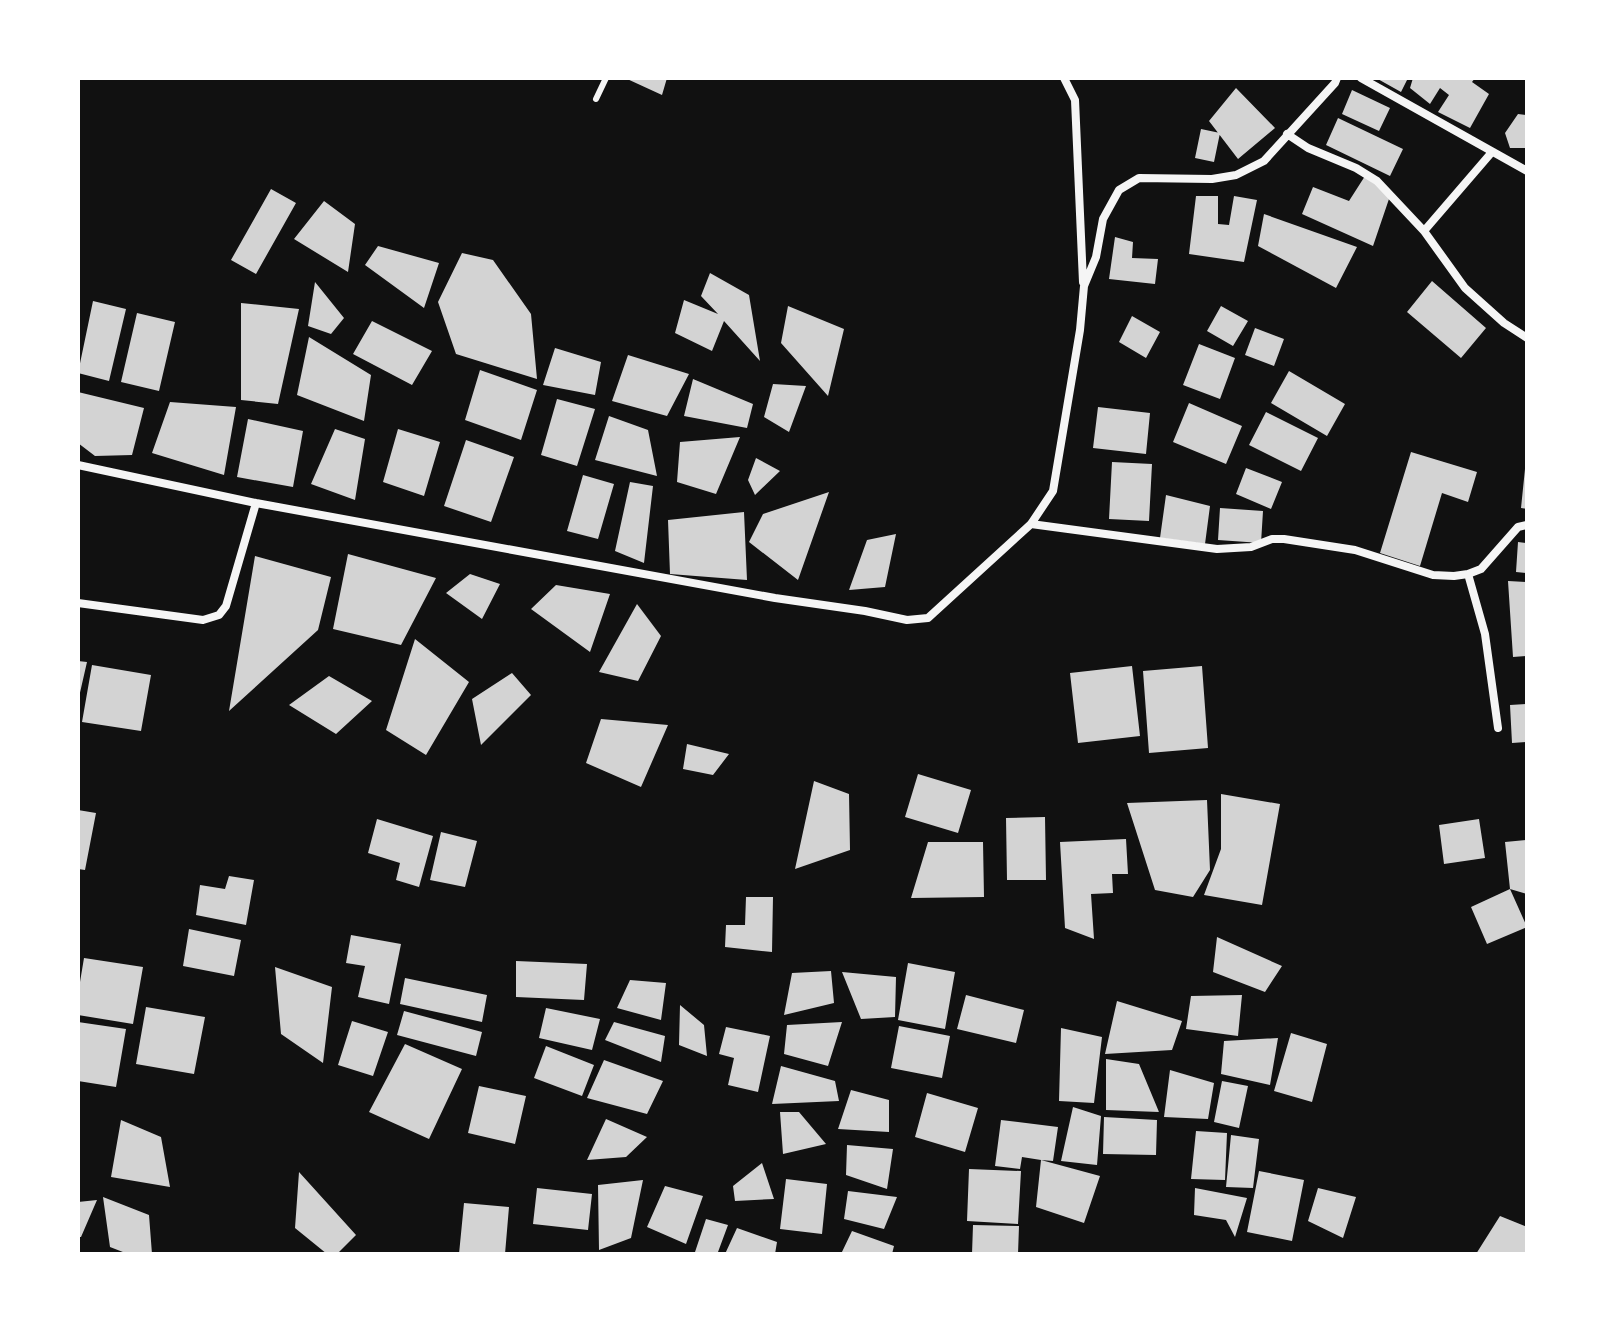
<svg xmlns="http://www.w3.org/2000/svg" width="1605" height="1332" font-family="Karla,sans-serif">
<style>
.building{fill:#d3d3d3}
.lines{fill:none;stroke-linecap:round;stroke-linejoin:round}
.service{stroke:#f5f5f5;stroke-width:6}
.minor{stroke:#f5f5f5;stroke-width:8}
</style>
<rect width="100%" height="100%" fill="#111"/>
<path class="building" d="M 625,78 L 667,78 L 662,95 Z
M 1376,78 L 1408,78 L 1401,92 Z
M 1413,78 L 1475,78 L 1472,82 L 1489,94 L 1470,128 L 1438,112 L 1449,95 L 1440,88 L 1430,104 L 1410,88 Z
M 1236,88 L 1275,128 L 1238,159 L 1209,121 Z
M 1352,90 L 1390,108 L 1379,131 L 1342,114 Z
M 1518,114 L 1527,115 L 1527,148 L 1510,148 L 1505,133 Z
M 1338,118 L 1403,149 L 1390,176 L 1326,145 Z
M 1201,129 L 1220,133 L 1214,162 L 1195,158 Z
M 1365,176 L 1390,196 L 1373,246 L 1302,214 L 1313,187 L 1349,201 Z
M 271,189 L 296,203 L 256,274 L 231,260 Z
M 1196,196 L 1218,196 L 1218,224 L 1229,225 L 1234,196 L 1257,200 L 1244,262 L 1189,254 Z
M 324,201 L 355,224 L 348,272 L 294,239 Z
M 1264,214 L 1357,247 L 1336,288 L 1258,246 Z
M 1115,237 L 1133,242 L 1132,258 L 1158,259 L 1155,284 L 1109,279 Z
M 378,246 L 439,263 L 424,308 L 365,265 Z
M 462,253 L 493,260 L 531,314 L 537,379 L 456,354 L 438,302 Z
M 710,273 L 749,295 L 760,361 L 724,321 L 712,351 L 675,333 L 684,300 L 718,314 L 701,296 Z
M 1432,281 L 1486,328 L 1461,358 L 1407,312 Z
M 315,282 L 344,318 L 331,334 L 308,326 Z
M 93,301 L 126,309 L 109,381 L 78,373 Z
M 241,303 L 299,309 L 278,404 L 241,400 Z
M 788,306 L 844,329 L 828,396 L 781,343 Z
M 1221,306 L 1248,321 L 1233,346 L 1207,331 Z
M 137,313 L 175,322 L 159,391 L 121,382 Z
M 1132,316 L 1160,332 L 1146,358 L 1119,342 Z
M 372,321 L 432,351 L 412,385 L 353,354 Z
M 1255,328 L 1284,339 L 1274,366 L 1245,355 Z
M 309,337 L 371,375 L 364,421 L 297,395 Z
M 1199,344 L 1235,358 L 1220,399 L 1183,385 Z
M 555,348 L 601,362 L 595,395 L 543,385 Z
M 628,355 L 689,374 L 667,416 L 612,401 Z
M 480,370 L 537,390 L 521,440 L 465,420 Z
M 1289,371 L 1345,404 L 1327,436 L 1271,403 Z
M 693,379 L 753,404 L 747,428 L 684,416 Z
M 773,384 L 806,386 L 789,432 L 764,417 Z
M 78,392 L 144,408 L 132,455 L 95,456 L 78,443 Z
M 557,399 L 595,409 L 577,466 L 541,455 Z
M 170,402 L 236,407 L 224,475 L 152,453 Z
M 1189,403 L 1242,426 L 1226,464 L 1173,442 Z
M 1098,407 L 1150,413 L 1146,454 L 1093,448 Z
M 1266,412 L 1318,438 L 1301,471 L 1249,445 Z
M 609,416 L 648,430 L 657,476 L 595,460 Z
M 248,419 L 303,431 L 293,487 L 237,477 Z
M 335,429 L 365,439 L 355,500 L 311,484 Z
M 398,429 L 440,442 L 424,496 L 383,482 Z
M 740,437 L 716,494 L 677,482 L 680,442 Z
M 466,440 L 514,457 L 491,522 L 444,506 Z
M 1411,452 L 1477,472 L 1468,502 L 1442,493 L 1420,566 L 1380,553 Z
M 756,458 L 780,471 L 755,495 L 748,480 Z
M 1112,462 L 1152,464 L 1149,521 L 1109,519 Z
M 1246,468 L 1282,482 L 1271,509 L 1236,494 Z
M 1525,469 L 1527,469 L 1527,509 L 1521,508 Z
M 583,475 L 614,484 L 598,539 L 567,531 Z
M 630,482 L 653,486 L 644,563 L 615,551 Z
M 829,492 L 798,580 L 749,542 L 763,514 Z
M 1166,495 L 1210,506 L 1205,544 L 1160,538 Z
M 1220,508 L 1263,511 L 1261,543 L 1218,540 Z
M 744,512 L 747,580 L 670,574 L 668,520 Z
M 896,534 L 885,587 L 849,590 L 867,540 Z
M 1518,542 L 1527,543 L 1527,573 L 1516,572 Z
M 348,554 L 436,578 L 401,645 L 333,629 Z
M 255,556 L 331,577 L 318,630 L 229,711 Z
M 470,574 L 500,584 L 482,619 L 446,593 Z
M 1508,581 L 1527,582 L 1527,656 L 1513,657 Z
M 556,585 L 610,594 L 590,652 L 531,609 Z
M 637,604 L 661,636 L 638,681 L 599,672 Z
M 415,639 L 469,682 L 426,755 L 386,730 Z
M 78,661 L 87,662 L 79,697 L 78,697 Z
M 92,665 L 151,675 L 141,731 L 82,722 Z
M 1132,666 L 1140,736 L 1078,743 L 1070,673 Z
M 1202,666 L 1208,748 L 1149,753 L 1143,671 Z
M 512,673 L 531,695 L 481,745 L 472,699 Z
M 329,676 L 372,701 L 336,734 L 289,705 Z
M 1527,704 L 1527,742 L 1512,743 L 1510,705 Z
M 601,719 L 668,725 L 641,787 L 586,763 Z
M 687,744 L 729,754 L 713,775 L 683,769 Z
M 918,774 L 971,790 L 958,833 L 905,817 Z
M 814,781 L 849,794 L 850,850 L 795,869 Z
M 1221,794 L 1280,804 L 1262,905 L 1204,895 L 1221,849 Z
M 1207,800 L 1210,870 L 1193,897 L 1155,890 L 1127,803 Z
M 78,810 L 96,813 L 85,870 L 78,869 Z
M 1045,817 L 1046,880 L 1007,880 L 1006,818 Z
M 377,819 L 433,836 L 419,887 L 396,880 L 400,863 L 368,853 Z
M 1479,819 L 1485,858 L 1444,864 L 1439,825 Z
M 441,832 L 477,841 L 465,887 L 430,880 Z
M 1126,839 L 1128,874 L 1112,874 L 1113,893 L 1091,894 L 1094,939 L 1065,928 L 1060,842 Z
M 1527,840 L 1527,894 L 1510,889 L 1505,842 Z
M 928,842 L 983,842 L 984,897 L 911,898 Z
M 229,876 L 254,880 L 246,925 L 196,915 L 200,885 L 225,889 Z
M 1510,889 L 1527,927 L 1487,944 L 1471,907 Z
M 746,897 L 773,897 L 772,952 L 725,947 L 726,925 L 745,925 Z
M 189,929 L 241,940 L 234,976 L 183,966 Z
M 351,935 L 401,944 L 389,1004 L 358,997 L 365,966 L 346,963 Z
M 1217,937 L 1282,966 L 1265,992 L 1213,972 Z
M 84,958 L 143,967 L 133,1024 L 78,1015 L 78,994 Z
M 516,961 L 587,964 L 584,1000 L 516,997 Z
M 908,963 L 955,972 L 945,1029 L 898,1020 Z
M 275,967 L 332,987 L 323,1063 L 281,1034 Z
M 831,971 L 834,1003 L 784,1015 L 792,973 Z
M 842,972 L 896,977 L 895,1017 L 861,1019 Z
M 405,978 L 487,995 L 482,1022 L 400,1004 Z
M 630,980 L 666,983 L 661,1020 L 617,1008 Z
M 966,995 L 1024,1010 L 1016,1043 L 957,1029 Z
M 1242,995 L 1238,1036 L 1186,1029 L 1191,996 Z
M 1117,1001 L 1182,1021 L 1172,1050 L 1105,1054 Z
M 680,1005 L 704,1025 L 707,1056 L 679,1045 Z
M 146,1007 L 205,1017 L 194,1074 L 136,1064 Z
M 546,1008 L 600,1019 L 592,1050 L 539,1038 Z
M 404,1011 L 482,1032 L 476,1056 L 397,1035 Z
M 352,1021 L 388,1032 L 373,1076 L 338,1065 Z
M 78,1022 L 126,1029 L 116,1087 L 78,1081 Z
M 614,1022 L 665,1036 L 661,1062 L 605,1040 Z
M 842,1022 L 828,1066 L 784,1054 L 787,1025 Z
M 899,1026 L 950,1036 L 942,1078 L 891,1068 Z
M 726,1027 L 770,1036 L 758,1092 L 728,1085 L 734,1058 L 719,1054 Z
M 1061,1028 L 1102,1037 L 1094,1103 L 1059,1101 Z
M 1291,1033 L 1327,1044 L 1312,1102 L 1274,1091 Z
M 1278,1038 L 1270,1085 L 1221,1074 L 1224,1041 Z
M 405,1044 L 462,1069 L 429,1139 L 369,1112 Z
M 546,1046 L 594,1065 L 582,1096 L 534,1078 Z
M 1106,1059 L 1139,1064 L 1159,1112 L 1106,1110 Z
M 604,1060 L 663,1081 L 647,1114 L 587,1098 Z
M 781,1066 L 835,1081 L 839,1101 L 772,1104 Z
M 1170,1070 L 1214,1083 L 1208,1119 L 1164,1117 Z
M 1222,1081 L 1248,1086 L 1239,1128 L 1214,1122 Z
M 479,1086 L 526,1096 L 515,1144 L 468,1133 Z
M 851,1090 L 889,1100 L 889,1132 L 838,1129 Z
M 927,1093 L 978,1108 L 965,1152 L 915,1137 Z
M 1073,1107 L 1101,1116 L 1097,1165 L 1061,1161 Z
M 780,1112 L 799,1112 L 826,1144 L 783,1154 Z
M 1104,1117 L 1157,1120 L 1156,1155 L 1103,1154 Z
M 606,1119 L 647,1137 L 626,1157 L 587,1160 Z
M 121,1120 L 161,1137 L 170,1187 L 111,1177 Z
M 1001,1120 L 1058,1127 L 1053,1161 L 1041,1160 L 1100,1176 L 1084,1223 L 1036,1207 L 1041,1160 L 1022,1157 L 1020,1169 L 995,1166 Z
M 1196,1131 L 1227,1133 L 1225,1180 L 1191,1179 Z
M 1231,1135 L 1259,1139 L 1253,1188 L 1226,1187 Z
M 847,1145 L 893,1149 L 887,1189 L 846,1175 Z
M 762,1163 L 774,1199 L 735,1201 L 733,1186 Z
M 969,1169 L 1021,1171 L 1018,1224 L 967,1221 Z
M 1259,1171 L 1304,1180 L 1292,1241 L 1247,1232 Z
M 299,1172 L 356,1235 L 337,1254 L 327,1254 L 295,1228 Z
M 786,1179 L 827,1184 L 822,1234 L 780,1229 Z
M 643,1180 L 631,1238 L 599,1250 L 598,1185 Z
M 665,1186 L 703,1196 L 686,1244 L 647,1227 Z
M 537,1188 L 592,1194 L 588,1230 L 533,1224 Z
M 1195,1188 L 1247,1198 L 1235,1237 L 1226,1220 L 1194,1215 Z
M 1318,1188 L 1356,1197 L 1343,1238 L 1308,1221 Z
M 848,1191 L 897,1197 L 884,1229 L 844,1219 Z
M 103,1197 L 149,1215 L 152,1254 L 128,1254 L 110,1247 Z
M 97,1200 L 81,1237 L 78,1237 L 78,1202 Z
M 464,1203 L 509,1207 L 505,1254 L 459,1254 Z
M 1500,1216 L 1527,1227 L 1527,1254 L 1476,1254 Z
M 706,1219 L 728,1225 L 718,1252 L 695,1252 Z
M 973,1225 L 1019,1226 L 1018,1254 L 972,1254 Z
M 737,1228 L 777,1242 L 775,1254 L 725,1254 Z
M 852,1231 L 894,1246 L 892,1254 L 841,1254 Z"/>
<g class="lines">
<path class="service" d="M 596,99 L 606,78"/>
<path class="minor" d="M 1064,78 L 1075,100 L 1083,282
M 1361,78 L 1527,171
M 1287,134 L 1308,148 L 1356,168 L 1377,181 L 1424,231 L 1465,288 L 1504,323 L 1527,338
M 1424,231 L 1492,152
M 78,465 L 256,503 L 775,598 L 865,611 L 907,620 L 928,618 L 1031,524 L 1053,491 L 1080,330 L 1084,286 L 1096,257 L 1103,219 L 1119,190 L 1139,178 L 1212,179 L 1236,175 L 1264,161 L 1335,83 L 1337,78
M 1031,524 L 1217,549 L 1251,547 L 1272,539 L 1284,539 L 1355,550 L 1433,575 L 1454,576 L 1468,574 L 1481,569 L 1518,527 L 1527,525
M 1468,574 L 1485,634 L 1498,728
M 78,603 L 203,620 L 219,615 L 226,606 L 256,503"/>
</g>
<rect width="1605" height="1332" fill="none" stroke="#ffffff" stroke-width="160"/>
</svg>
